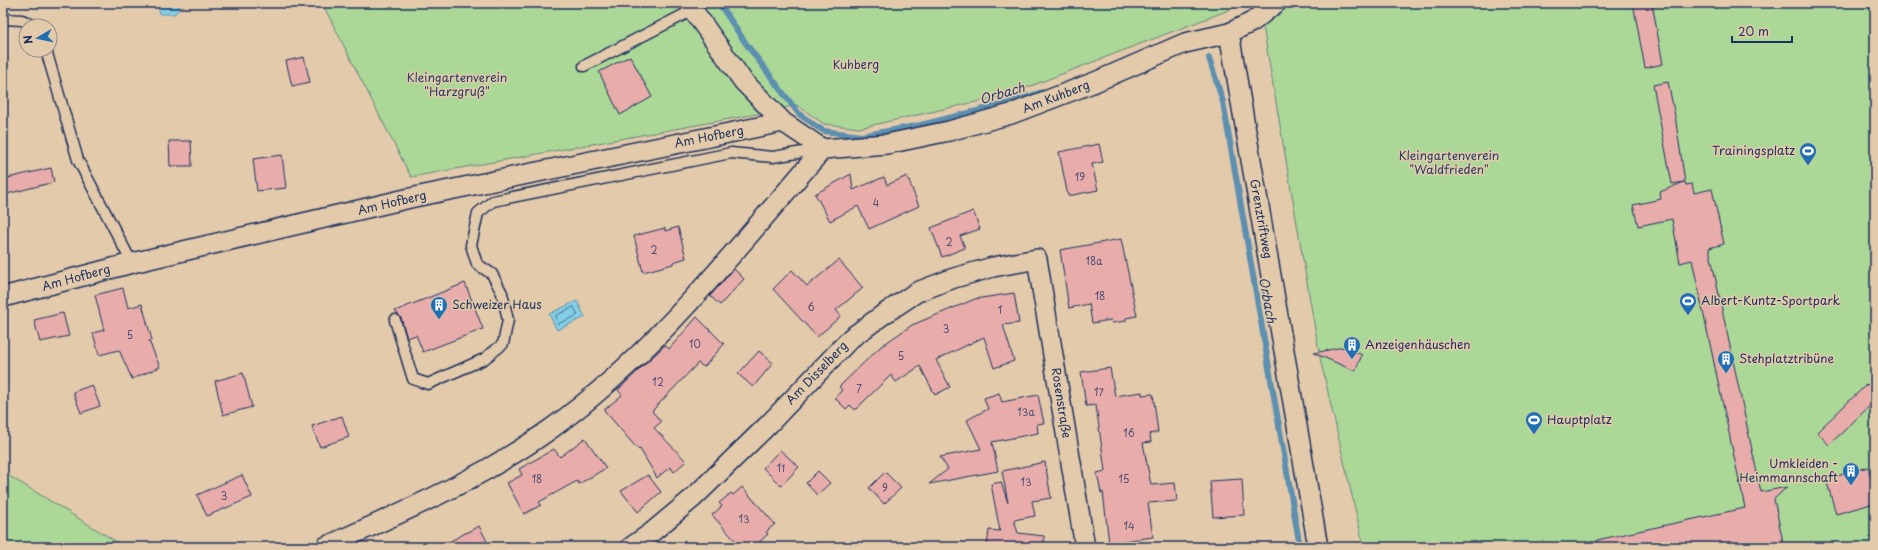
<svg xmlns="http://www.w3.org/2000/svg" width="1878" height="550" font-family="'Playpen Sans',sans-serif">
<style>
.green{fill:#abd897;stroke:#63847a}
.water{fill:#85cfe6;stroke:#5b8fb0}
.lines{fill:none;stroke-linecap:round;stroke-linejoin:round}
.shore{stroke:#456f94;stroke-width:1}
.stream{stroke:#5b8fb0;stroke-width:6}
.building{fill:#e8adab;stroke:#1b2f5e}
.lane-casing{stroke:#1b2f5e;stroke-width:13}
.street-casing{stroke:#1b2f5e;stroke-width:22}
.lane{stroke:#e2caab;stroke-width:10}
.street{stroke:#e2caab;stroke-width:19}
.labels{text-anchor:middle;stroke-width:3;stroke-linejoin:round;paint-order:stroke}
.number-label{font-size:10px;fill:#4e4e71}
.park-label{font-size:12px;fill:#294064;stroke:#e2caab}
.street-label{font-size:12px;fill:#1b2f5e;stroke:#e2caab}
.poi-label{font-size:12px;fill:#1b2f5e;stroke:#e2caab;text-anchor:start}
.water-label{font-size:13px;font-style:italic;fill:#263f6c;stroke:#e2caab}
</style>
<rect width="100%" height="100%" fill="#e2caab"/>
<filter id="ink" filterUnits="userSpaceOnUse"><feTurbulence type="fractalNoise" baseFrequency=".025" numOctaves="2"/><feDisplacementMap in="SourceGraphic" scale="8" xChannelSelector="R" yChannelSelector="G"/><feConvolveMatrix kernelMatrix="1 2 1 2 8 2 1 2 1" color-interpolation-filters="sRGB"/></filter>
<g filter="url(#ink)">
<path class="green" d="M 322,3 L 1247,3 L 1007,95 L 859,128 L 824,124 L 797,105 L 757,114 L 411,177 Z
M 1259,3 L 1875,3 L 1875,547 L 1364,547 L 1320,358 Z
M 3,472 L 125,547 L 3,547 Z"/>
<path class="water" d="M 157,3 L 178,3 L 180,9 L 174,14 L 160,14 Z
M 577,301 L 585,317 L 557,330 L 549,314 Z"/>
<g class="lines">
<path class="shore" d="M 574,307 L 578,315 L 558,324 L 556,316 Z"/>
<path class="stream" d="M 719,3 L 747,45 L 799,114 L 809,121
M 1209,58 L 1223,102 L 1300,547
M 813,124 L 824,131 L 861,136 L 921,125 L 1009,103 L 1042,92"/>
</g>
<path class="building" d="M 1633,3 L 1652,3 L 1663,64 L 1645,68 Z
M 630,56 L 652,97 L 620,115 L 599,72 Z
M 304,57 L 310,82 L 292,86 L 286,61 Z
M 1668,82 L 1675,116 L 1685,182 L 1686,185 L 1692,184 L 1694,193 L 1712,189 L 1724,244 L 1709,248 L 1761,492 L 1787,487 L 1774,499 L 1784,547 L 1598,547 L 1597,540 L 1745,508 L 1692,260 L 1680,263 L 1672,219 L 1638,226 L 1633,205 L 1661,199 L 1660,192 L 1684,182 L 1672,184 L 1653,85 Z
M 169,141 L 191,141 L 192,166 L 170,166 Z
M 1099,144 L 1103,162 L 1092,164 L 1098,190 L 1068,196 L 1059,152 Z
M 282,155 L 286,188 L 257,191 L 253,159 Z
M 51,168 L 54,182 L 3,195 L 3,179 Z
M 851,174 L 853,190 L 884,177 L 887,185 L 907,176 L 919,206 L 869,229 L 858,206 L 830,221 L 815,194 Z
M 973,211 L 980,229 L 960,236 L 965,248 L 942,257 L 931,228 Z
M 678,227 L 686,258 L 673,262 L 673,264 L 643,272 L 634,236 L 665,228 L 665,231 Z
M 1121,239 L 1137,316 L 1126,318 L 1126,321 L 1112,323 L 1111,320 L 1092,323 L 1089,304 L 1069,308 L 1060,250 Z
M 839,260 L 863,288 L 836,310 L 841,316 L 817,337 L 773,289 L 792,270 L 807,286 Z
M 734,269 L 744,279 L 720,305 L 710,296 Z
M 465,283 L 483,329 L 423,352 L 416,335 L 407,338 L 401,318 L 395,311 Z
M 123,288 L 128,308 L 142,304 L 152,340 L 149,341 L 160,367 L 132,379 L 119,350 L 99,355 L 93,333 L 104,330 L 95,295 Z
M 1014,293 L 1019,323 L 1003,325 L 1014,361 L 994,368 L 984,337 L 936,360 L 950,387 L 935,395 L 920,366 L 896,382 L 891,375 L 855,410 L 850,405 L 846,409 L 835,398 L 842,390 L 839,387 L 880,347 L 912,325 L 975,299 Z
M 63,313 L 69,336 L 40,342 L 34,320 Z
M 697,317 L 724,344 L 704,367 L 698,363 L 652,411 L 661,422 L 654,428 L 686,461 L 674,472 L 670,467 L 657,478 L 640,449 L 639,450 L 634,445 L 604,410 L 622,395 L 618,390 L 665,345 L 669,349 Z
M 1343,347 L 1362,355 L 1355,371 L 1314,353 Z
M 759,351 L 773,363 L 753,387 L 738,374 Z
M 1110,368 L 1115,396 L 1142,392 L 1142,395 L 1153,394 L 1158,432 L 1150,434 L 1151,442 L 1143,443 L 1151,485 L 1175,483 L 1177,501 L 1148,503 L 1153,537 L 1109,543 L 1103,492 L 1101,493 L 1097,473 L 1105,471 L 1096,405 L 1086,406 L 1081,372 Z
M 243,373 L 252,407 L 223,415 L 215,381 Z
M 1867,384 L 1875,392 L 1875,401 L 1829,445 L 1817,432 Z
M 92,385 L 100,406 L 81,413 L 73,392 Z
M 999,393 L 1002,402 L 1038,395 L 1044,423 L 1037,424 L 1038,433 L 992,442 L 998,471 L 929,484 L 948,469 L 940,457 L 981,449 L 967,420 L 988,409 L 984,398 Z
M 342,416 L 349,437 L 320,447 L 312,426 Z
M 585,438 L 606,468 L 579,484 L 577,481 L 539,502 L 541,505 L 524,514 L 507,483 L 522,475 L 519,469 L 554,449 L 560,457 Z
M 780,450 L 799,467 L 781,486 L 763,468 Z
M 1045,462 L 1051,498 L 1032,501 L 1035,516 L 1014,520 L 1018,533 L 1044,536 L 1044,547 L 987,547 L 989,530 L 1000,531 L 991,484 L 1001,482 L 1008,503 L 1002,471 Z
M 1868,467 L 1875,493 L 1875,503 L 1836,514 L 1826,479 Z
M 818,471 L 830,483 L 817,495 L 806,483 Z
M 885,472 L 901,488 L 884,504 L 869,488 Z
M 242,475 L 252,497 L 207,516 L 197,495 Z
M 648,475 L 661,492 L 638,512 L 621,491 Z
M 1242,479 L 1244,515 L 1213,517 L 1210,481 Z
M 742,487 L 775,524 L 766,532 L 768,534 L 754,547 L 741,547 L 712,515 L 722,506 L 719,503 L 731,493 L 733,495 Z
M 479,526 L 490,547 L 439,547 Z"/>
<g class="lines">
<g class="lane-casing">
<path id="lane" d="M 3,19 L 22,20 L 35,26
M 46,50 L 78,160 L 132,263
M 584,66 L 693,10
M 395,320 L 413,379 L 428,384 L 484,359 L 503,344 L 508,320 L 502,293 L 492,274 L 477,264 L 471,245 L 478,213 L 493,201 L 731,153 L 773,157 L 821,149"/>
</g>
<g class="street-casing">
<path id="street" d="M 690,3 L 693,10 L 743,81 L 783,122 L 823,149
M 1229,33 L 1318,547
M 823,149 L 887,144 L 949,131 L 1011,114 L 1095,82 L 1185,43 L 1229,33 L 1252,22 L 1276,3
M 3,297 L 132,263 L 410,198 L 783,122
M 325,547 C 403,512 483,478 552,428 C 657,352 738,246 823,149
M 631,547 L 651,533 L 693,498 L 768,425 L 851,338 L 884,314 L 917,292 L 954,278 L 993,267 L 1037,259 L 1085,547"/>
</g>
<use href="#lane" class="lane"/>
<use href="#street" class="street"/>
</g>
</g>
<defs>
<g id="stadium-pin" transform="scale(0.9)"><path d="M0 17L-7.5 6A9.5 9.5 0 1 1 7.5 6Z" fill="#1f6fb2" stroke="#e2caab"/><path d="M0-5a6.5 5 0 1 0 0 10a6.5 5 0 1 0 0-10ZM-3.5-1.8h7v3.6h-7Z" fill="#fff"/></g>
<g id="building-pin" transform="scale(0.9)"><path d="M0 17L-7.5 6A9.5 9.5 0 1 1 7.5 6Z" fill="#1f6fb2" stroke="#e2caab"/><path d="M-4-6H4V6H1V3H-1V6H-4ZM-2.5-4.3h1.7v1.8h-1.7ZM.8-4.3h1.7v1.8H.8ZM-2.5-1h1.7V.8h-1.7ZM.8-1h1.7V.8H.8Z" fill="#fff"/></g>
</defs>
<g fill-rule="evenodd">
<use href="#stadium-pin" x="1808" y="151"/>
<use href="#stadium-pin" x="1688" y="301"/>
<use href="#building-pin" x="439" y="305"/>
<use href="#building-pin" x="1352" y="345"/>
<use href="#building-pin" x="1726" y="359"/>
<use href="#stadium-pin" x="1534" y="420"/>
<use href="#building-pin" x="1851" y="471"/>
</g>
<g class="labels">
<g class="number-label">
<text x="1080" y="181">19</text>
<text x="876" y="207">4</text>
<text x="949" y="246">2</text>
<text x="654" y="254">2</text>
<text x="1094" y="265">18a</text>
<text x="1100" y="300">18</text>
<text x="811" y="311">6</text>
<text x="1000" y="314">1</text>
<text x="946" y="333">3</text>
<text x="130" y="339">5</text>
<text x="695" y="348">10</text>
<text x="901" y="360">5</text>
<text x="658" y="386">12</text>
<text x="859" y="393">7</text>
<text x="1099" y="396">17</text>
<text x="1026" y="416">13a</text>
<text x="1129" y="437">16</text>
<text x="781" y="472">11</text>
<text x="537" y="483">18</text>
<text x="1124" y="483">15</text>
<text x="1026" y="486">13</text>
<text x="885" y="492">9</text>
<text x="224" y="500">3</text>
<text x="744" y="523">13</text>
<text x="1129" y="530">14</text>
</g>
<g class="park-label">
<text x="856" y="69">Kuhberg</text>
<text x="457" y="82">Kleingartenverein<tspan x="457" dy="14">"Harzgruß"</tspan></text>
<text x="1449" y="160">Kleingartenverein<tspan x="1449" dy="14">"Waldfrieden"</tspan></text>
</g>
<g class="street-label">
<text transform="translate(1056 97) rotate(-21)" y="4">Am Kuhberg</text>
<text transform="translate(709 137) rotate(-11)" y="4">Am Hofberg</text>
<text transform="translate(392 203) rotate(-13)" y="4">Am Hofberg</text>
<text transform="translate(1261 219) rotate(80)" y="4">Grenztriftweg</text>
<text transform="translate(76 278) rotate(-15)" y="4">Am Hofberg</text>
<text transform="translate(817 373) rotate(-46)" y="4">Am Disselberg</text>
<text transform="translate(1061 403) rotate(81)" y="4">Rosenstraße</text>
</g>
<g class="poi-label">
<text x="1795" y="155" text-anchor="end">Trainingsplatz</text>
<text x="1701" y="305">Albert-Kuntz-Sportpark</text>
<text x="452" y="309">Schweizer Haus</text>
<text x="1365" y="349">Anzeigenhäuschen</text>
<text x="1739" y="363">Stehplatztribüne</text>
<text x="1547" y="424">Hauptplatz</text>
<text x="1838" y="468" text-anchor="end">Umkleiden -<tspan x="1838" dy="14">Heimmannschaft</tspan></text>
</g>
<g class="water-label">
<text transform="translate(1002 93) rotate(-16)" y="5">Orbach</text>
<text transform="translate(1268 300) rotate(80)" y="5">Orbach</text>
</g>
</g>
<rect width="1878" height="550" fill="none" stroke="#e2caab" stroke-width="16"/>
<rect x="8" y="8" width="1862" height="534" fill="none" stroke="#1b2f5e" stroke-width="1.5" filter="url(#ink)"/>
<g transform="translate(38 38) rotate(261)"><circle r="19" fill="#e2caab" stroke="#928c8c"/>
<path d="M0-3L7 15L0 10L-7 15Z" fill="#1f6fb2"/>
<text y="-6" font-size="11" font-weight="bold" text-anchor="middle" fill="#1b2f5e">N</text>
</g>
<path d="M1732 36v6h60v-6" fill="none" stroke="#1b2f5e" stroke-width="2"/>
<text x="1738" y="36" font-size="12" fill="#1b2f5e" stroke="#e2caab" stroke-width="3" paint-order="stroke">20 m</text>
</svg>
